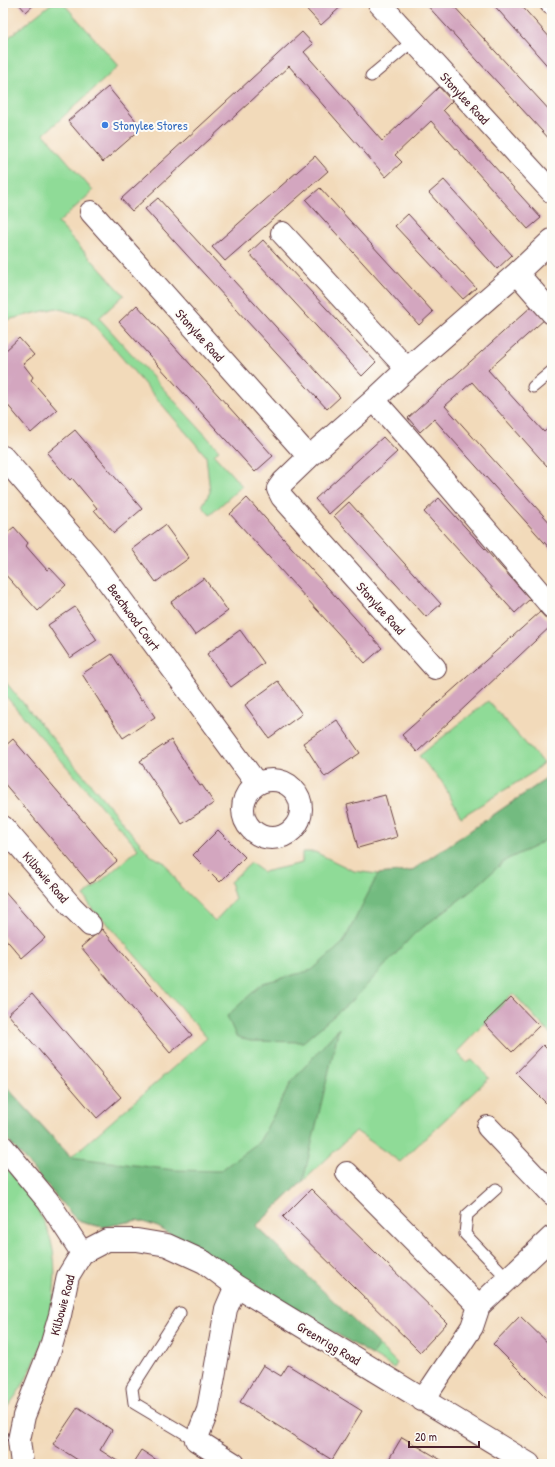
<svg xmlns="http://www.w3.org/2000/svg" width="555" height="1467" font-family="'Patrick Hand',sans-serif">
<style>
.green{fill:#8fdb97;stroke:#6c7d61}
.forest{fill:#73bb80;stroke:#5e6d56}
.building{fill:#d3a6bf}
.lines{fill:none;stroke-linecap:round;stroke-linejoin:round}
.service-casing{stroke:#633b40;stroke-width:13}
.minor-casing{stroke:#633b40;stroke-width:24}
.service{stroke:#fff;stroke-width:11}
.minor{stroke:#fff;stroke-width:22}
.shop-dot{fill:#3f7fe0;stroke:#fdfcf7;stroke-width:1.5}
.labels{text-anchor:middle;stroke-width:4;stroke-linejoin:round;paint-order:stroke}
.street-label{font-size:13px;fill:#4a1f2b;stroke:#fdfcf7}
.shop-label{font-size:13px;fill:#366cbe;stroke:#fdfcf7;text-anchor:start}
</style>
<rect width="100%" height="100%" fill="#fdfcf7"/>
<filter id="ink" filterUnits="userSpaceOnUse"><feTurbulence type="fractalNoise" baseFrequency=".025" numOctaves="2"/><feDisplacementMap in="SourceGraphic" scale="8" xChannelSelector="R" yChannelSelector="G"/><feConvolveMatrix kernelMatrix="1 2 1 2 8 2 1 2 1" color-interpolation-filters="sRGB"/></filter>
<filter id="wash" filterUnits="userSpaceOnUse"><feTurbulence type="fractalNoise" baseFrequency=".012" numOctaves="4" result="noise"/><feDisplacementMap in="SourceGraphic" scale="16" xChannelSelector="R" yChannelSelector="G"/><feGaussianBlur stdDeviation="0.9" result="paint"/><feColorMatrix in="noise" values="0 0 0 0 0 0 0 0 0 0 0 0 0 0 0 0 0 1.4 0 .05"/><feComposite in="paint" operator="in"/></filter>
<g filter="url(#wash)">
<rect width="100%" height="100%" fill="#f2daba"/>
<path class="green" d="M 52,3 L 63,3 L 119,66 L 44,134 L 93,191 L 58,223 L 124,295 L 99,318 L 219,450 L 214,455 L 242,486 L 210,515 L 202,506 L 210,492 L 206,456 L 87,317 L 56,308 L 3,321 L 3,42 Z
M 3,679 L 150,855 L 165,863 L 180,886 L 215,921 L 235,899 L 230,882 L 251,863 L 263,872 L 302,863 L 302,852 L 315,852 L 354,871 L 378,874 L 411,871 L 552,775 L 552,1036 L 513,993 L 457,1052 L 467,1063 L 472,1060 L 489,1078 L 400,1162 L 356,1131 L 256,1226 L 397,1363 L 394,1368 L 158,1227 L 137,1220 L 103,1227 L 84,1223 L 73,1216 L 3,1134 L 3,1083 L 71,1157 L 207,1038 L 107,923 L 93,910 L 84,896 L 138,849 L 3,693 Z
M 488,701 L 543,763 L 532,773 L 461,817 L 442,782 L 419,756 Z
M 3,1163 C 22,1187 43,1211 51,1241 C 65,1294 39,1372 3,1412 Z"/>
<path class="forest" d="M 552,775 L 552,835 L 536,846 L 506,860 L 471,891 L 414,934 L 355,998 L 303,1042 L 250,1041 L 236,1036 L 227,1016 L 263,983 L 312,970 L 343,943 L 378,874 L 411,871 Z
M 339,1028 L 303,1181 L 256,1226 L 379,1345 L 372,1355 L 158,1227 L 137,1220 L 103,1227 L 84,1223 L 73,1216 L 3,1134 L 3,1083 L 70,1157 L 174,1170 L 220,1171 L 259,1142 L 292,1081 Z"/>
<g id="blocks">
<path class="building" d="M 18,3 L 36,3 L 26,12 Z
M 301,3 L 345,3 L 321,25 Z
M 425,3 L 451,3 L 552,113 L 552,142 Z
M 492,3 L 519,3 L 552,40 L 552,71 Z
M 302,32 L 313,44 L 304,52 L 382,141 L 439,87 L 452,101 L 443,110 L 541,218 L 528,229 L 431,121 L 395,155 L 402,162 L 386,177 L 289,66 L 132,211 L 121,199 Z
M 108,87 L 142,128 L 103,162 L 68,121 Z
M 315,156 L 328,171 L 225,261 L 212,247 Z
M 444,180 L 512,255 L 497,269 L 429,193 Z
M 320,188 L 433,312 L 419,325 L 306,200 Z
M 158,198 L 340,397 L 327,409 L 145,209 Z
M 408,214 L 476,288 L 463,299 L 395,226 Z
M 263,240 L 376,362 L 362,376 L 249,253 Z
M 137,305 L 273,456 L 255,472 L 119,322 Z
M 533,305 L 545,319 L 488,370 L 544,432 L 552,425 L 552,462 L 547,466 L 472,382 L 445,406 L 552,525 L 552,551 L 434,419 L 420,432 L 408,418 Z
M 19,338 L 34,355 L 23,364 L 33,377 L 31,380 L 57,410 L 31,433 L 6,403 L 4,405 L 3,403 L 3,353 Z
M 75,430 L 142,509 L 114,533 L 94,510 L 97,508 L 72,478 L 70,480 L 47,453 Z
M 383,437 L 397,452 L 329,514 L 315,499 Z
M 247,498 L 382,648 L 365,663 L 230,514 Z
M 439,498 L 530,599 L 515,613 L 424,512 Z
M 349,502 L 441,604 L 426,617 L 334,516 Z
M 165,525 L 189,558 L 156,582 L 132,549 Z
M 14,527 L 28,543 L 26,546 L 32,553 L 47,570 L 50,568 L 66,585 L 38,611 L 3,572 L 3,536 Z
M 204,578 L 228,611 L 195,635 L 171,602 Z
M 75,607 L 97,640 L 70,658 L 48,625 Z
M 540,612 L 552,625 L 417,752 L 402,735 Z
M 240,630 L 264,663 L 231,687 L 207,654 Z
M 112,654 L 141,700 L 143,699 L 155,717 L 123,738 L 82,674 Z
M 278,681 L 302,714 L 269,738 L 245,705 Z
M 337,720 L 360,753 L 325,777 L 303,743 Z
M 13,739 L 117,861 L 90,884 L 3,782 L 3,748 Z
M 171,740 L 196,780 L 200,786 L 202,785 L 214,803 L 182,824 L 140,761 Z
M 385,795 L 397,837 L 358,848 L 347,805 Z
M 218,830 L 245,857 L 220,882 L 193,855 Z
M 3,890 L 45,938 L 22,958 L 3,936 Z
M 102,929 L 192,1035 L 170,1053 L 81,947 Z
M 32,993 L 121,1097 L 97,1118 L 8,1014 Z
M 511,997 L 539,1026 L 512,1052 L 484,1023 Z
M 543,1045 L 552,1054 L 552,1109 L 516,1073 Z
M 311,1189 L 447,1323 L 420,1352 L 283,1217 Z
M 520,1316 L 552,1347 L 552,1403 L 493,1344 Z
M 263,1365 L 281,1376 L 288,1365 L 362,1411 L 332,1460 L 240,1402 Z
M 78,1407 L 112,1430 L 100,1450 L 122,1464 L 84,1464 L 53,1444 Z
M 402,1437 L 448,1464 L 386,1464 Z
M 141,1450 L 163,1464 L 132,1464 Z"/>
</g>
</g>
<g filter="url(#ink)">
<use href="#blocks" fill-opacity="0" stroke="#633b40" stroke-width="1"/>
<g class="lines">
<g class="service-casing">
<path id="service" d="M 371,76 L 413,41
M 533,387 L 552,371
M 496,1189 L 467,1215 L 465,1234 L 508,1279
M 180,1313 L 132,1388 L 134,1403 L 196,1440"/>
</g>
<g class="minor-casing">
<path id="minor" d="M 379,3 L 552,192
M 551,3 L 552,4
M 91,212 L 309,457
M 282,233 L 407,369
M 517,273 L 552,313
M 374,400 L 414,445 L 552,607
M 3,457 L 93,561 L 257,784
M 435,668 L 282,497 L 278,489 L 283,482 L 309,457 L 374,400 L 407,369 L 517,273 L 552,240
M243 809a29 29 0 1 1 58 0a29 29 0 1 1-58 0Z
M 3,827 L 72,907 L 90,925
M 488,1127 L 552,1194
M 3,1147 L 48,1201 L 82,1253 L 68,1276 L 60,1315 L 50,1350 L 24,1416 L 19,1440 L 22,1464
M 347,1173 L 479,1306
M 82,1253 L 107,1240 L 137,1240 L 167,1245 L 204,1262 L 236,1286 L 529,1464
M 422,1400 L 432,1387 L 472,1327 L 479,1306 L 552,1237
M 234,1464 L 196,1440 L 208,1410 L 226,1309 L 236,1286"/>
</g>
<use href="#service" class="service"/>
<use href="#minor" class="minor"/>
</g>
</g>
<circle class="shop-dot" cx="105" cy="125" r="4"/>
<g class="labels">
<g class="street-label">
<text transform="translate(465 98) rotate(47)" y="5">Stonylee Road</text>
<text transform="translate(200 335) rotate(48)" y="5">Stonylee Road</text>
<text transform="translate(381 608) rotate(48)" y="5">Stonylee Road</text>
<text transform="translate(134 617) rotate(54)" y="5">Beechwood Court</text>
<text transform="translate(46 877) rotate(49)" y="5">Kilbowie Road</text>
<text transform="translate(62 1305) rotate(-75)" y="5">Kilbowie Road</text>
<text transform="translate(329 1343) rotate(31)" y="5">Greenrigg Road</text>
</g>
<g class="shop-label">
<text x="113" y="130">Stonylee Stores</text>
</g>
</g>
<rect width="555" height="1467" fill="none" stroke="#fdfcf7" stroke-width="16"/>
<path d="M409 1441v6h70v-6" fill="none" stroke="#4a1f2b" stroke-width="2"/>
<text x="415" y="1441" font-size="12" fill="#4a1f2b" stroke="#fdfcf7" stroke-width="3" paint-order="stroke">20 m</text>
</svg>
